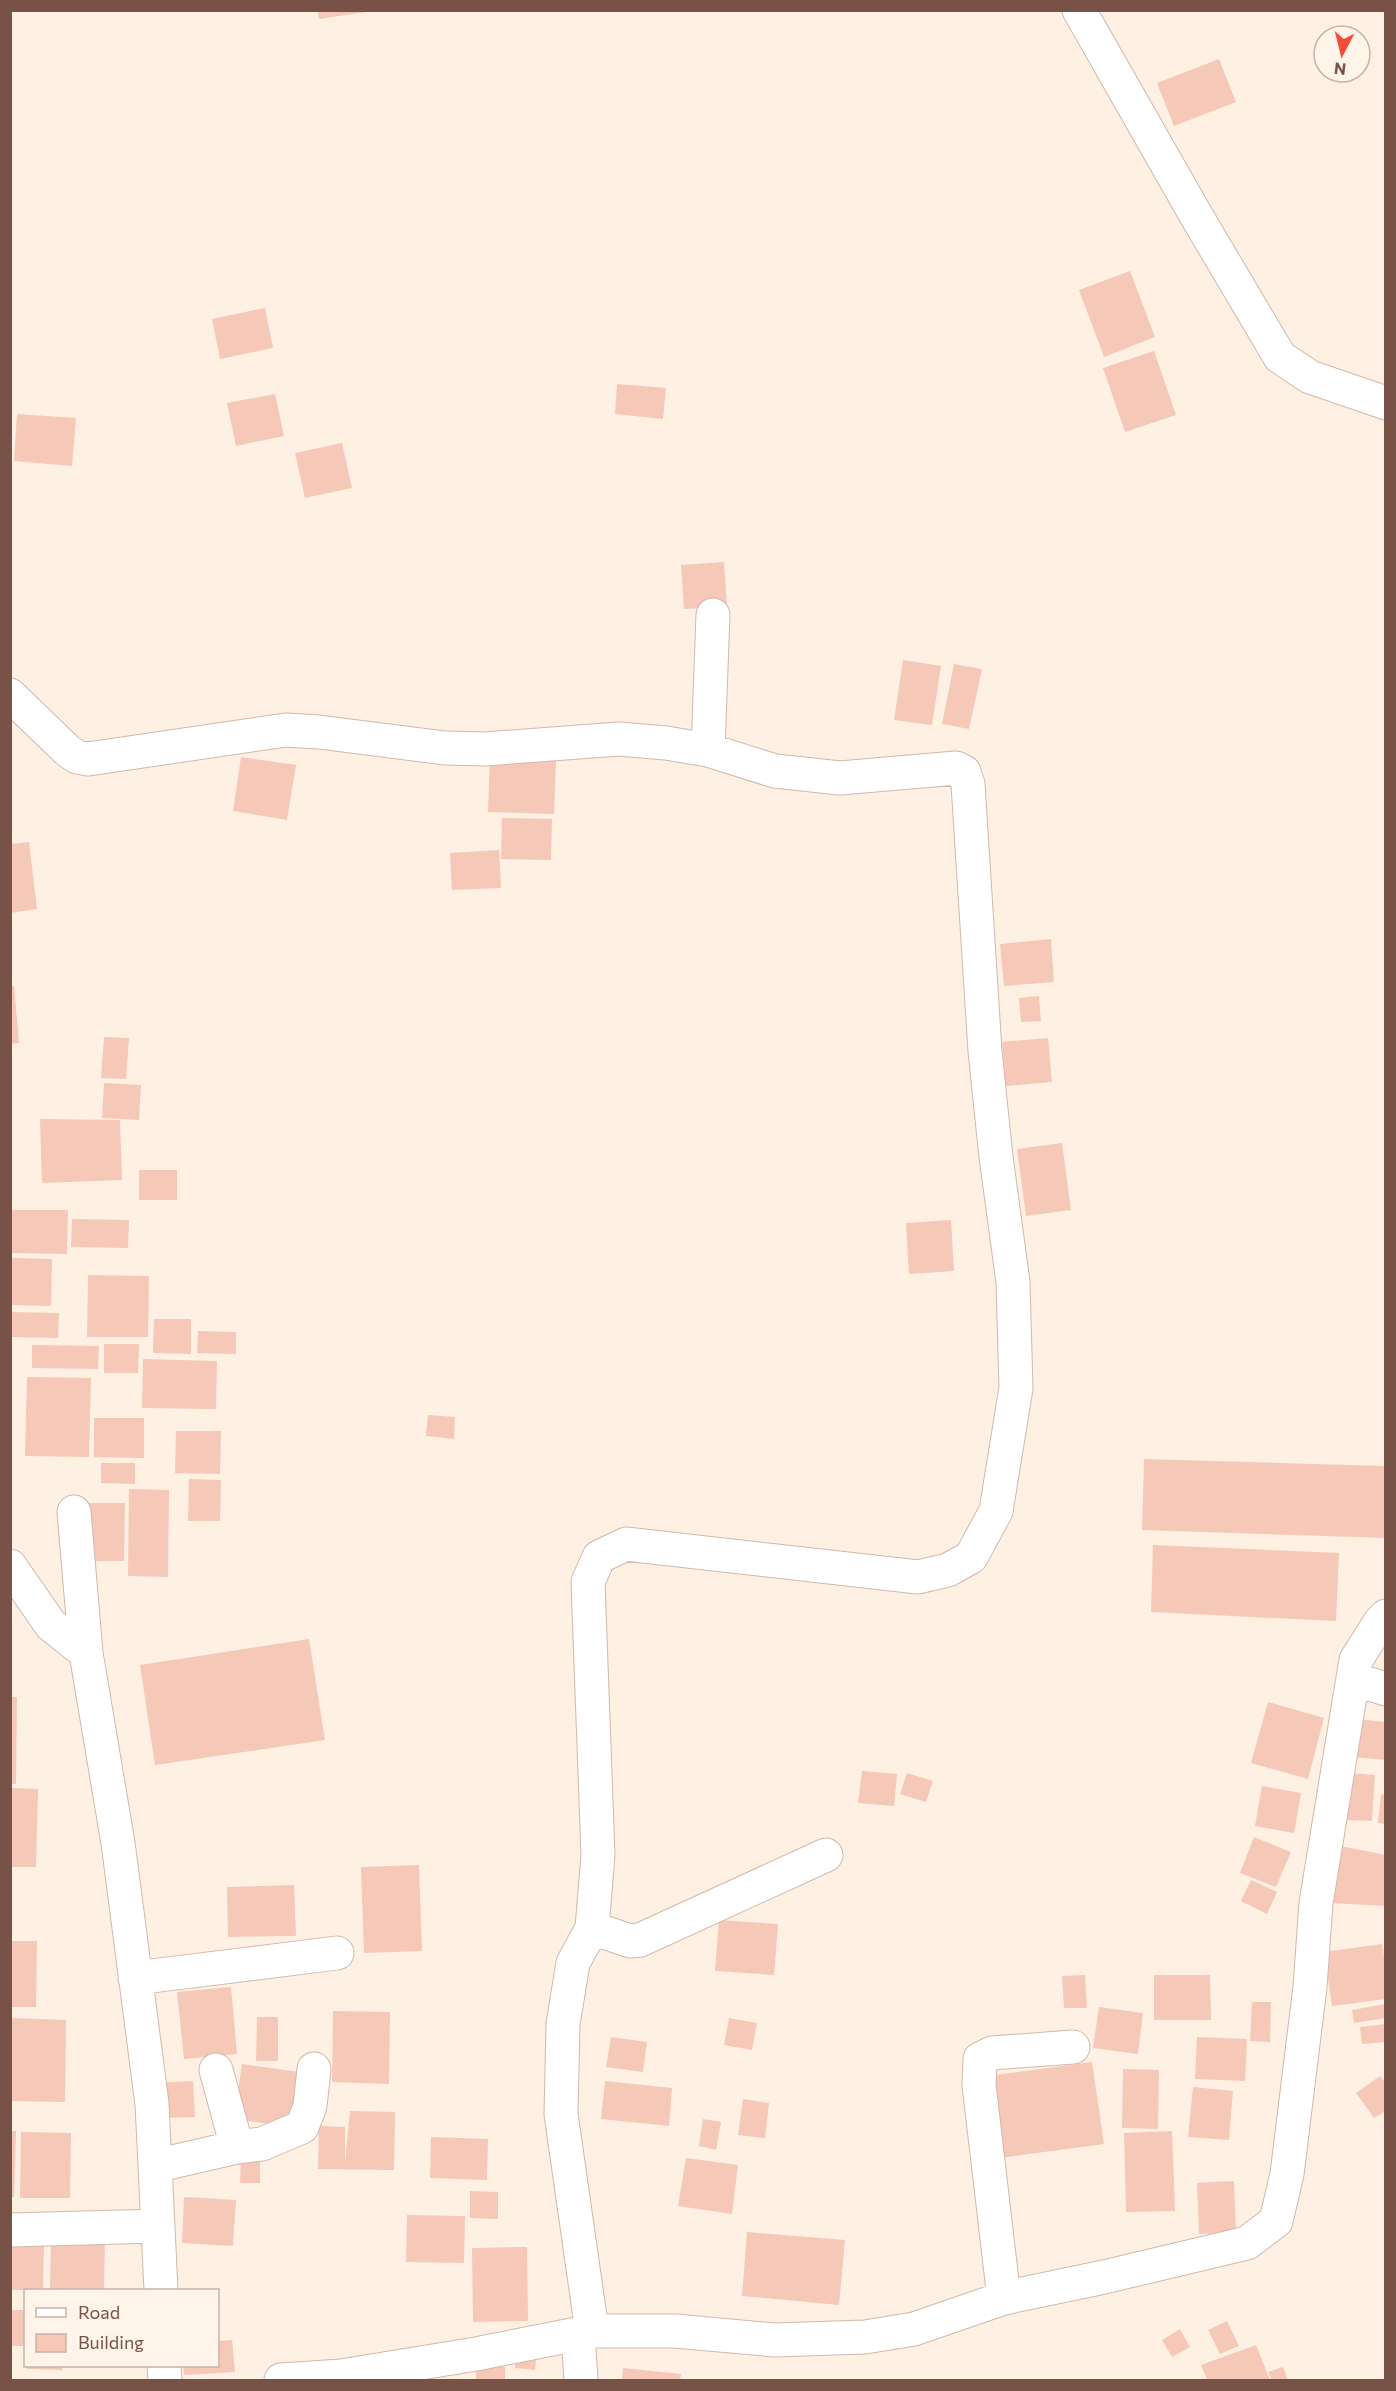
<svg xmlns="http://www.w3.org/2000/svg" width="1396" height="2391" font-family="Commissioner,sans-serif">
<style>
.building{fill:#f6c8b7}
.lines{fill:none;stroke-linecap:round;stroke-linejoin:round}
.minor-casing{stroke:#d2b8aa;stroke-width:35}
.minor{stroke:#fff;stroke-width:33}
</style>
<rect width="100%" height="100%" fill="#fef0e2"/>
<path class="building" d="M 318,10 L 366,10 L 366,12 L 319,19 Z
M 1219,59 L 1236,102 L 1174,126 L 1157,83 Z
M 1130,271 L 1155,337 L 1104,357 L 1079,290 Z
M 265,308 L 273,348 L 220,359 L 212,319 Z
M 1154,351 L 1176,415 L 1125,432 L 1103,368 Z
M 617,384 L 666,388 L 663,419 L 615,414 Z
M 275,394 L 284,436 L 236,446 L 227,403 Z
M 17,414 L 76,418 L 72,466 L 14,461 Z
M 342,443 L 352,488 L 305,498 L 295,453 Z
M 724,562 L 727,607 L 684,609 L 681,565 Z
M 903,660 L 941,666 L 932,725 L 894,720 Z
M 954,664 L 982,669 L 969,729 L 942,724 Z
M 241,757 L 296,765 L 287,820 L 233,811 Z
M 490,757 L 556,760 L 554,814 L 488,812 Z
M 502,818 L 552,819 L 551,860 L 501,859 Z
M 29,842 L 37,909 L 10,913 L 10,844 Z
M 499,850 L 501,888 L 452,890 L 450,853 Z
M 1051,939 L 1054,982 L 1004,986 L 1000,944 Z
M 10,986 L 14,986 L 19,1043 L 10,1044 Z
M 1039,996 L 1041,1021 L 1021,1022 L 1019,998 Z
M 104,1037 L 129,1038 L 126,1079 L 101,1078 Z
M 1048,1038 L 1052,1082 L 1006,1086 L 1002,1042 Z
M 104,1083 L 141,1085 L 139,1120 L 102,1118 Z
M 40,1119 L 120,1120 L 122,1180 L 42,1183 Z
M 1062,1143 L 1071,1210 L 1026,1216 L 1017,1149 Z
M 139,1170 L 177,1170 L 177,1200 L 139,1200 Z
M 10,1210 L 68,1210 L 67,1254 L 10,1253 Z
M 72,1219 L 129,1220 L 128,1248 L 71,1247 Z
M 951,1220 L 954,1271 L 909,1274 L 906,1223 Z
M 10,1258 L 52,1259 L 51,1306 L 10,1305 Z
M 88,1275 L 149,1276 L 148,1337 L 87,1337 Z
M 10,1312 L 59,1313 L 58,1338 L 10,1337 Z
M 154,1319 L 191,1319 L 191,1354 L 153,1353 Z
M 198,1331 L 236,1332 L 236,1354 L 197,1353 Z
M 104,1344 L 139,1344 L 138,1373 L 104,1373 Z
M 32,1345 L 99,1346 L 98,1369 L 32,1368 Z
M 143,1359 L 217,1361 L 216,1409 L 142,1408 Z
M 27,1377 L 91,1378 L 89,1457 L 25,1456 Z
M 428,1415 L 455,1417 L 454,1439 L 426,1436 Z
M 94,1418 L 144,1418 L 144,1458 L 94,1457 Z
M 176,1431 L 221,1431 L 220,1474 L 175,1473 Z
M 1144,1459 L 1386,1466 L 1386,1538 L 1142,1530 Z
M 101,1463 L 135,1463 L 135,1484 L 101,1483 Z
M 189,1479 L 221,1480 L 220,1521 L 188,1521 Z
M 129,1489 L 169,1490 L 168,1577 L 128,1576 Z
M 89,1503 L 125,1503 L 124,1561 L 88,1561 Z
M 1153,1545 L 1339,1553 L 1336,1621 L 1151,1612 Z
M 309,1639 L 325,1740 L 155,1765 L 140,1665 Z
M 10,1697 L 17,1697 L 16,1784 L 10,1784 Z
M 1268,1702 L 1324,1718 L 1308,1779 L 1251,1763 Z
M 1355,1719 L 1386,1722 L 1386,1760 L 1352,1757 Z
M 862,1771 L 897,1774 L 894,1806 L 858,1803 Z
M 907,1773 L 933,1781 L 926,1802 L 900,1794 Z
M 1349,1773 L 1375,1775 L 1372,1821 L 1346,1820 Z
M 1262,1786 L 1301,1793 L 1294,1833 L 1255,1826 Z
M 10,1788 L 38,1789 L 36,1867 L 10,1867 Z
M 1381,1794 L 1386,1795 L 1386,1824 L 1378,1823 Z
M 1254,1837 L 1291,1852 L 1276,1887 L 1240,1873 Z
M 1335,1845 L 1386,1855 L 1386,1906 L 1331,1903 Z
M 419,1865 L 422,1951 L 364,1953 L 361,1867 Z
M 1251,1880 L 1277,1892 L 1267,1914 L 1241,1901 Z
M 294,1885 L 296,1936 L 228,1937 L 227,1887 Z
M 719,1920 L 778,1924 L 774,1975 L 715,1971 Z
M 10,1941 L 37,1941 L 36,2007 L 10,2007 Z
M 1382,1944 L 1386,1968 L 1386,1999 L 1332,2006 L 1324,1952 Z
M 1085,1975 L 1087,2008 L 1064,2008 L 1062,1976 Z
M 1154,1975 L 1210,1975 L 1211,2020 L 1154,2020 Z
M 231,1987 L 237,2054 L 184,2059 L 177,1992 Z
M 1252,2002 L 1271,2002 L 1270,2042 L 1250,2041 Z
M 1386,2004 L 1386,2018 L 1354,2023 L 1352,2010 Z
M 1099,2007 L 1143,2013 L 1138,2054 L 1093,2048 Z
M 333,2011 L 390,2012 L 389,2084 L 332,2082 Z
M 257,2017 L 278,2017 L 278,2061 L 256,2061 Z
M 10,2018 L 66,2020 L 65,2102 L 10,2101 Z
M 729,2018 L 757,2023 L 752,2050 L 724,2045 Z
M 1386,2024 L 1386,2042 L 1362,2044 L 1360,2027 Z
M 611,2037 L 647,2042 L 643,2072 L 606,2067 Z
M 1197,2037 L 1247,2039 L 1245,2081 L 1195,2079 Z
M 1092,2062 L 1104,2144 L 1000,2158 L 988,2076 Z
M 242,2064 L 300,2072 L 292,2127 L 234,2119 Z
M 1123,2069 L 1159,2070 L 1158,2129 L 1122,2128 Z
M 1380,2076 L 1386,2084 L 1386,2111 L 1374,2118 L 1356,2093 Z
M 193,2081 L 195,2117 L 161,2118 L 159,2083 Z
M 605,2081 L 672,2088 L 669,2126 L 601,2119 Z
M 1193,2087 L 1233,2091 L 1229,2140 L 1188,2137 Z
M 743,2099 L 769,2103 L 765,2138 L 738,2135 Z
M 350,2111 L 395,2112 L 394,2170 L 318,2169 L 319,2126 L 345,2127 L 345,2163 Z
M 703,2119 L 721,2122 L 716,2150 L 699,2146 Z
M 10,2131 L 16,2131 L 14,2197 L 10,2197 Z
M 1172,2131 L 1175,2211 L 1126,2212 L 1124,2133 Z
M 21,2132 L 71,2133 L 70,2198 L 20,2198 Z
M 431,2137 L 488,2139 L 487,2180 L 430,2178 Z
M 241,2157 L 260,2158 L 260,2183 L 240,2183 Z
M 686,2158 L 738,2165 L 732,2214 L 678,2206 Z
M 1234,2181 L 1236,2232 L 1199,2234 L 1197,2183 Z
M 470,2191 L 498,2192 L 498,2219 L 470,2218 Z
M 184,2197 L 236,2200 L 233,2246 L 182,2243 Z
M 407,2215 L 465,2216 L 464,2263 L 406,2262 Z
M 747,2232 L 845,2240 L 839,2305 L 742,2296 Z
M 51,2237 L 105,2238 L 104,2290 L 50,2290 Z
M 11,2241 L 44,2241 L 43,2290 L 11,2290 Z
M 527,2247 L 528,2321 L 473,2322 L 472,2248 Z
M 10,2310 L 26,2310 L 26,2346 L 10,2346 Z
M 1227,2321 L 1239,2346 L 1220,2354 L 1208,2330 Z
M 1180,2329 L 1190,2347 L 1172,2357 L 1162,2340 Z
M 232,2340 L 235,2372 L 184,2375 L 183,2366 L 218,2366 L 218,2341 Z
M 1256,2345 L 1270,2380 L 1207,2380 L 1201,2365 Z
M 517,2351 L 537,2353 L 535,2370 L 515,2368 Z
M 27,2366 L 62,2366 L 62,2370 L 27,2369 Z
M 476,2366 L 505,2367 L 505,2380 L 476,2380 Z
M 1283,2367 L 1288,2380 L 1272,2380 L 1268,2372 Z
M 623,2368 L 681,2374 L 680,2380 L 622,2380 Z"/>
<g class="lines">
<g class="minor-casing">
<path id="minor" d="M 1079,10 L 1197,217 L 1280,357 L 1310,377 L 1386,403
M 10,695 L 68,751 L 77,757 L 88,759 L 286,730 L 319,732 L 445,748 L 485,749 L 619,739 L 666,743 L 708,750 L 775,771 L 840,778 L 956,768 L 964,772 L 968,784 L 985,1051 L 996,1157 L 1013,1282 L 1016,1388 L 996,1511 L 971,1557 L 948,1570 L 918,1577 L 626,1544 L 599,1557 L 588,1582 L 598,1855 L 592,1928 L 573,1963 L 563,2024 L 561,2114 L 592,2331
M 708,750 L 713,615
M 74,1512 L 86,1653
M 10,1566 L 51,1625 L 86,1653 L 118,1843 L 152,2104 L 161,2290
M 1353,1679 L 1386,1689
M 592,1928 L 630,1941 L 640,1940 L 826,1855
M 135,1978 L 337,1953
M 216,2070 L 237,2147
M 155,2166 L 237,2147 L 262,2144 L 302,2127 L 310,2106 L 314,2069
M 10,2230 L 158,2226
M 1004,2298 L 979,2085 L 980,2059 L 992,2053 L 1073,2047
M 578,2334 L 581,2380
M 164,2366 L 165,2380
M 281,2380 L 341,2376 L 476,2354 L 592,2331 L 675,2331 L 775,2340 L 865,2337 L 914,2329 L 1004,2298 L 1104,2277 L 1247,2243 L 1276,2221 L 1287,2174 L 1310,1987 L 1316,1903 L 1356,1660 L 1380,1622 L 1386,1616"/>
</g>
<use href="#minor" class="minor"/>
</g>
<rect width="1396" height="2391" fill="none" stroke="#785246" stroke-width="24"/>
<rect x="24" y="2289" width="195" height="78" fill="#fff4ea" stroke="#c9b3a8" stroke-width="1.5"/>
<rect x="36" y="2308" width="30" height="9" fill="#ffffff" stroke="#c9b3a8" stroke-width="1.5"/>
<text x="78" y="2319" font-size="18" fill="#785246">Road</text>
<rect x="36" y="2334" width="30" height="18" fill="#f6c8b7" stroke="#c9b3a8" stroke-width="1.5"/>
<text x="78" y="2349" font-size="18" fill="#785246">Building</text>
<g transform="translate(1342 54) rotate(187)"><circle r="28" fill="#fff4ea" stroke="#c9b3a8" stroke-width="1.5"/>
<path d="M0-4.5L10 22L0 15L-10 22Z" fill="#f44e3b"/>
<text y="-9" font-size="16" font-weight="bold" text-anchor="middle" fill="#785246">N</text>
</g>
</svg>
